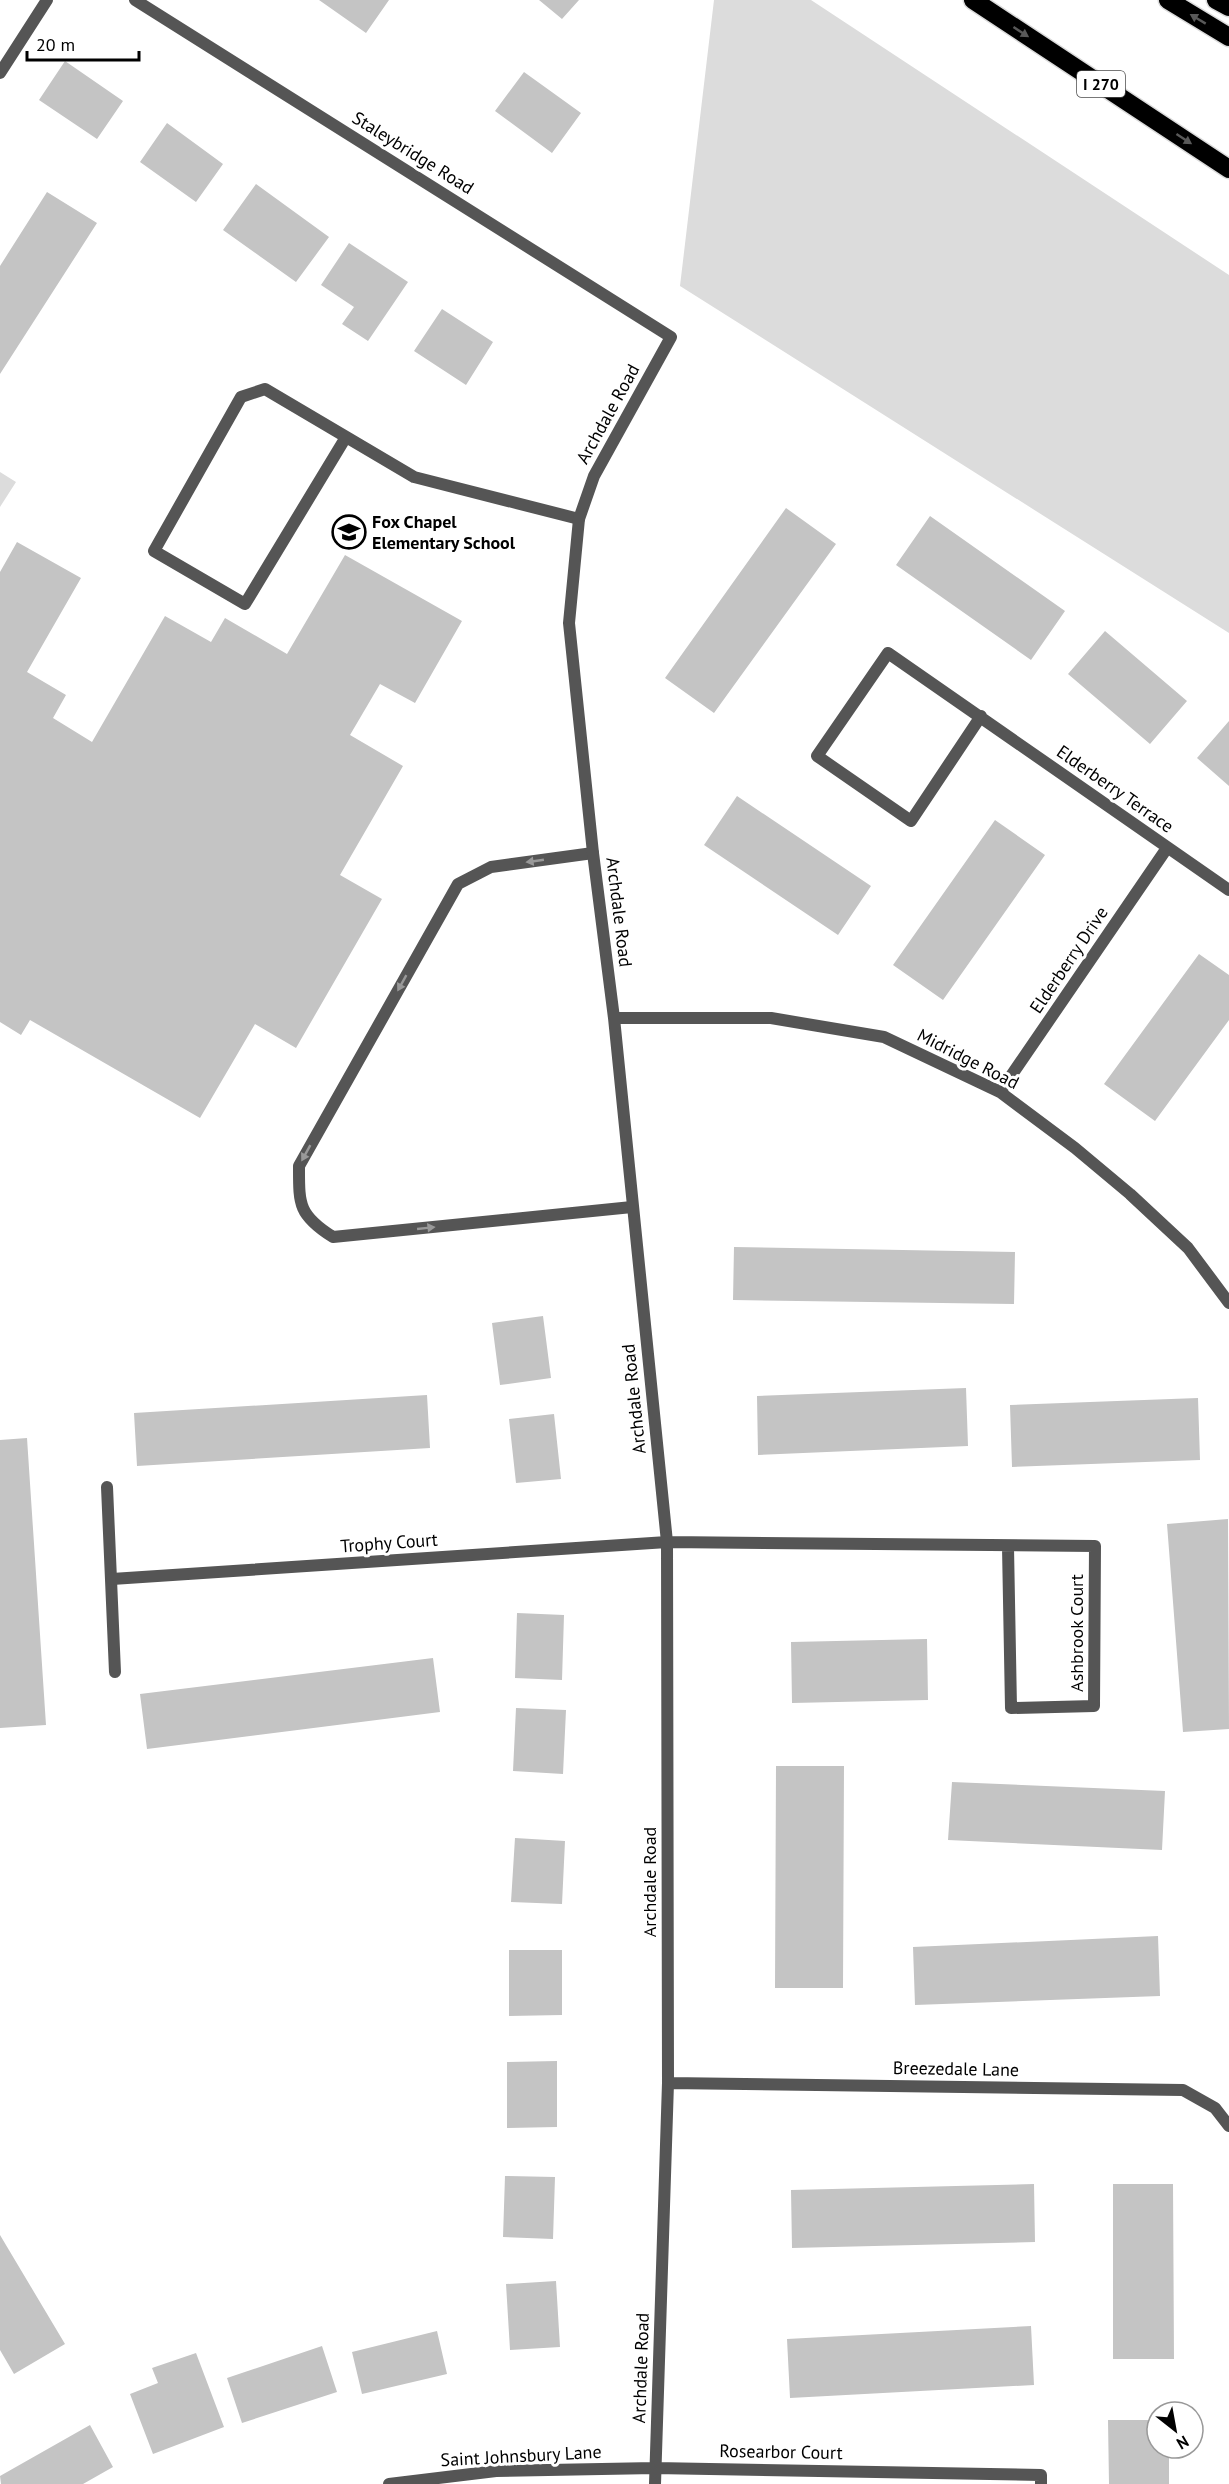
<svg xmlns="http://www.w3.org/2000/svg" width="1229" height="2484" font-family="'PT Sans',sans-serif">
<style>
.green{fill:#dcdcdc}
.building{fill:#c4c4c4}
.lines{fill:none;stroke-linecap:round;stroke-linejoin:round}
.motorway-casing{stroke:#dbdbdb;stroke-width:21}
.service{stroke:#555;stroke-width:12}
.minor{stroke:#555;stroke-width:12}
.motorway{stroke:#000;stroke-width:18}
.oneway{fill:#595959}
.oneway2{fill:#999}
.labels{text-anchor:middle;stroke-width:6;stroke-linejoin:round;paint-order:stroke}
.shield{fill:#fff;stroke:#4c4c4c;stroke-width:1.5}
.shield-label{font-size:16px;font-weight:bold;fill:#000}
.street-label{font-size:18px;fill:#000;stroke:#fff}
.poi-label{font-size:18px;font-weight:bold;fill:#000;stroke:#fff;text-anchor:start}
</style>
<rect width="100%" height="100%" fill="#fff"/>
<path class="green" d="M 714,0 L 811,0 L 1229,275 L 1229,633 L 680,286 Z
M 0,472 L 16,482 L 0,507 Z"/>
<path class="building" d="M 319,0 L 389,0 L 366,33 Z
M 539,0 L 579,0 L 562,19 Z
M 65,61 L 123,101 L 97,139 L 39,100 Z
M 524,72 L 581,113 L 552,153 L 495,111 Z
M 167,123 L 223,164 L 196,202 L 140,162 Z
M 256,184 L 329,237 L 296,282 L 223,230 Z
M 47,192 L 97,223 L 0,374 L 0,266 Z
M 349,243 L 408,282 L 368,341 L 342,324 L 354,307 L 321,285 Z
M 442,309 L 493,342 L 466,385 L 414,351 Z
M 786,508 L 836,544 L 714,713 L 665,678 Z
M 930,516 L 1065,611 L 1031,660 L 896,565 Z
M 17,542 L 81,578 L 27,672 L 66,695 L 53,718 L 92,742 L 165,616 L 211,642 L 225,618 L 287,654 L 345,555 L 462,621 L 415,703 L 380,684 L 350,735 L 403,766 L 340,875 L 382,899 L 296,1048 L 255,1024 L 200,1118 L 30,1020 L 21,1035 L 0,1022 L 0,572 Z
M 1105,631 L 1187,701 L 1150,744 L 1068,674 Z
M 1229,721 L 1229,786 L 1197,758 Z
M 737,796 L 871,886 L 838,935 L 704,845 Z
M 995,820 L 1045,855 L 943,1000 L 893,965 Z
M 1199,954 L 1229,975 L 1229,1020 L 1155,1121 L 1104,1084 Z
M 734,1247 L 1015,1252 L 1014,1304 L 733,1300 Z
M 543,1316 L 551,1378 L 500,1385 L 492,1323 Z
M 966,1388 L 968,1446 L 758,1455 L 757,1396 Z
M 427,1395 L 430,1448 L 137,1466 L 134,1413 Z
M 1198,1398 L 1200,1460 L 1012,1467 L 1010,1405 Z
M 554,1414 L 561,1479 L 516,1483 L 509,1419 Z
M 27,1438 L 46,1725 L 0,1728 L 0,1440 Z
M 1228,1519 L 1229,1729 L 1183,1732 L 1167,1524 Z
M 517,1613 L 564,1615 L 562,1680 L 515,1678 Z
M 927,1639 L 928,1700 L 792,1703 L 791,1642 Z
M 433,1658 L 440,1712 L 147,1749 L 140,1694 Z
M 516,1708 L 566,1710 L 563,1774 L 513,1771 Z
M 776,1766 L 844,1766 L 843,1988 L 775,1988 Z
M 952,1782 L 1165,1791 L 1162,1850 L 948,1840 Z
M 515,1838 L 565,1841 L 562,1904 L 511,1902 Z
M 1158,1936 L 1160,1996 L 915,2005 L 913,1947 Z
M 509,1950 L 562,1950 L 562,2015 L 509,2016 Z
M 557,2061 L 557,2127 L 507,2128 L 507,2062 Z
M 505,2176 L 555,2177 L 553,2239 L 503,2237 Z
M 1034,2184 L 1035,2242 L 792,2248 L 791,2190 Z
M 1113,2184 L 1173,2184 L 1174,2359 L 1113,2359 Z
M 0,2235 L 65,2344 L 14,2374 L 0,2350 Z
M 556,2281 L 560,2347 L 510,2350 L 506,2284 Z
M 1031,2326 L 1034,2385 L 790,2398 L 787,2339 Z
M 437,2331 L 447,2374 L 362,2394 L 352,2352 Z
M 322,2346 L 337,2392 L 242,2423 L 227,2378 Z
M 196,2353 L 224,2427 L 153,2454 L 130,2394 L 158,2383 L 152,2368 Z
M 1108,2420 L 1157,2420 L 1157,2448 L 1169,2448 L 1169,2484 L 1109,2484 Z
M 90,2425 L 113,2467 L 83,2484 L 1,2484 L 0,2476 Z"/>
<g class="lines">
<g class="motorway-casing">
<path id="motorway" d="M 973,0 L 1229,169
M 1168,0 L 1229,37
M 1216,0 L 1229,7"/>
</g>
<path class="service" d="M 346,437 L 245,604 L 154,551 L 241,397 L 265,389 L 414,477 L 579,519
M 593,853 L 491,867 L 458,884 L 299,1166 C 299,1204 298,1215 333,1237 L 632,1207
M 107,1487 L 115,1672"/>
<path class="minor" d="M 135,0 L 671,337 L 594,476 L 579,519 L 569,623 L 593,853 L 614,1018 L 667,1542 L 668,2083 L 655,2484
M 0,73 L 47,0
M 981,716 L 911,821 L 817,756 L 888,653 L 1229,890
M 614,1018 L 771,1018 L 884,1037 L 1000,1092 L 1075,1148 L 1130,1194 L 1188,1248 L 1229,1303
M 1000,1092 L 1167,848
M 112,1579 L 667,1542 L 1095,1546 L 1094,1706 L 1011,1708 L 1008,1547
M 668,2083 L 1183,2090 L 1215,2108 L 1229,2126
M 389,2484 L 496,2471 L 655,2468 L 1041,2475 L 1041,2484"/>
<use href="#motorway" class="motorway"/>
</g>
<defs><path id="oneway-solid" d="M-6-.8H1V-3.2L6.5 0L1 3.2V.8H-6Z" transform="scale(1.5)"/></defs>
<g class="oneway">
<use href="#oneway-solid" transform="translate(1198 19) rotate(-149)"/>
<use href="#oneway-solid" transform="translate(1021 32) rotate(33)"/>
<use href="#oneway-solid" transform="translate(1184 139) rotate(33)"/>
</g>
<g class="oneway2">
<use href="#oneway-solid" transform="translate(535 861) rotate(172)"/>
<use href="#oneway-solid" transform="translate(402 983) rotate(119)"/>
<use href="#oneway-solid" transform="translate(306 1153) rotate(119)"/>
<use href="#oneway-solid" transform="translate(426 1228) rotate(-6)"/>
</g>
<defs>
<g id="school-ring" transform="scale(1.725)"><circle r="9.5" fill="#fff" stroke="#000" stroke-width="1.5"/><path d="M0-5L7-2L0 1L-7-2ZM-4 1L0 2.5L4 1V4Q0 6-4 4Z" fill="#000"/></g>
</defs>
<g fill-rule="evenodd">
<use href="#school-ring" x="349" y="532"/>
</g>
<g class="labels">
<rect class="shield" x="1077" y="71" width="48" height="26" rx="4.5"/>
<g class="shield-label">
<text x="1101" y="90">I 270</text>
</g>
<g class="street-label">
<text transform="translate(413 153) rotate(32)" y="6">Staleybridge Road</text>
<text transform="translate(608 414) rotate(-61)" y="6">Archdale Road</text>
<text transform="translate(1115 789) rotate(35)" y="6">Elderberry Terrace</text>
<text transform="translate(619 912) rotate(83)" y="6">Archdale Road</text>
<text transform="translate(1069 960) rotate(-56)" y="6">Elderberry Drive</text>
<text transform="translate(968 1059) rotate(27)" y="6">Midridge Road</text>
<text transform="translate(634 1399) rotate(-96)" y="6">Archdale Road</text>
<text transform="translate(389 1543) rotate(-4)" y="6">Trophy Court</text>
<text transform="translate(1077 1633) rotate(-90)" y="6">Ashbrook Court</text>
<text transform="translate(650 1882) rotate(-90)" y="6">Archdale Road</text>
<text transform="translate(956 2069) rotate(1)" y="6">Breezedale Lane</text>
<text transform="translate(641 2368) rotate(-88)" y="6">Archdale Road</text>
<text transform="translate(781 2452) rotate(1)" y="6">Rosearbor Court</text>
<text transform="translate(521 2456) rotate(-3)" y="6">Saint Johnsbury Lane</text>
</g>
<g class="poi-label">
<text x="372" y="528">Fox Chapel<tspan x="372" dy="21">Elementary School</tspan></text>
</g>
</g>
<g transform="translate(1175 2430) rotate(149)"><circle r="28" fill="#ffffff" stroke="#999999" stroke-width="1.5"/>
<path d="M0-4.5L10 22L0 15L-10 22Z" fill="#000000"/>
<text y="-9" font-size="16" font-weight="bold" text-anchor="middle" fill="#000000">N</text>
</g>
<path d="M27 51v9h112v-9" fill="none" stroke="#000000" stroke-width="3"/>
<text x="36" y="51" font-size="18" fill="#000000" stroke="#ffffff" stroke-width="4.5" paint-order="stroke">20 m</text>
</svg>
